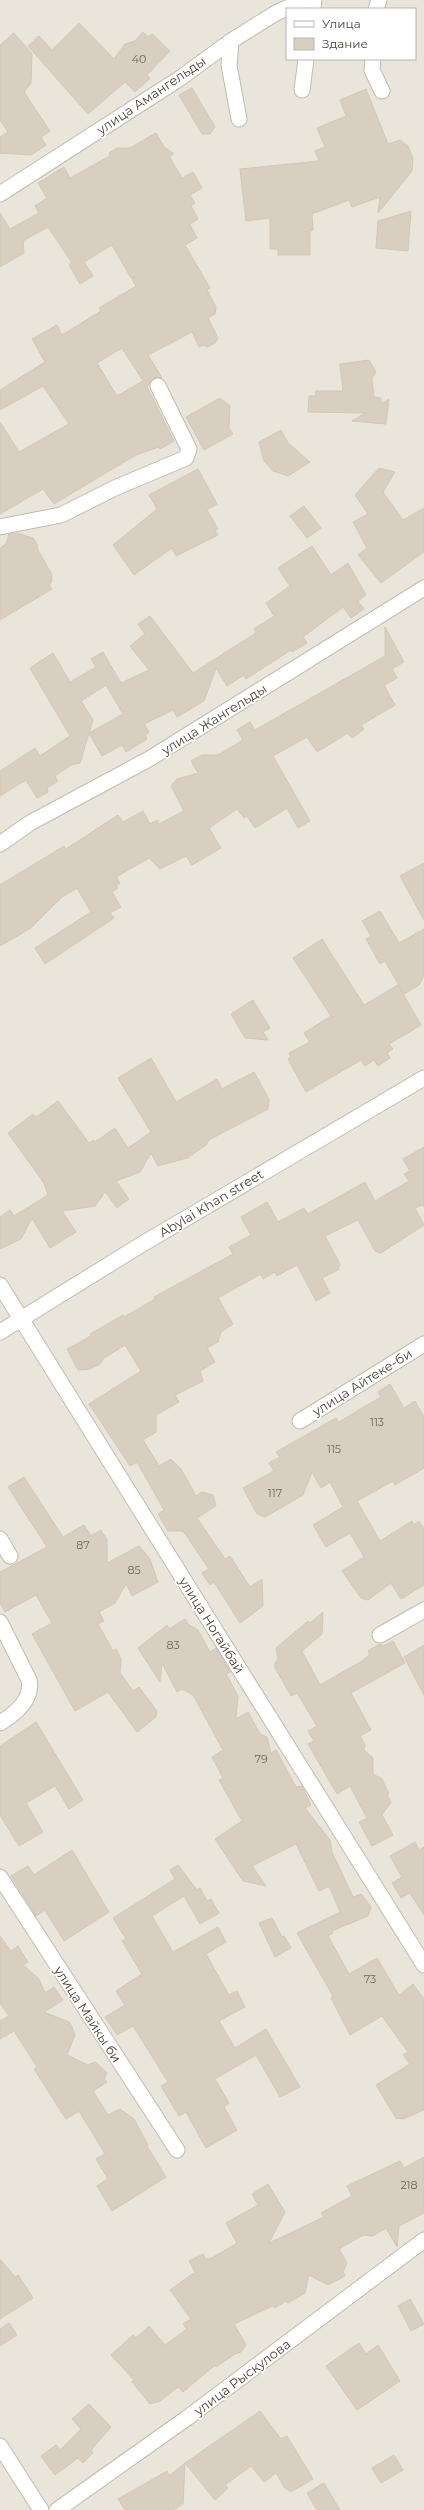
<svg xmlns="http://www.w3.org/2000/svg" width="424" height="2510" font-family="Montserrat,sans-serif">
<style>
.residential{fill:#eae5da;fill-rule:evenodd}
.building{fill:#d8cfc1;stroke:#d3c7b4;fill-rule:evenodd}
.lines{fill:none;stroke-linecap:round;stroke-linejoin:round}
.street-casing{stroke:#c2bbae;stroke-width:17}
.street{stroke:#fff;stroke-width:15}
.labels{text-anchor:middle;stroke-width:3.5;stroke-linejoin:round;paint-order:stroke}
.number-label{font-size:11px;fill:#6e675b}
.street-label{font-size:13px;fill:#4b4439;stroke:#fff}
</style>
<rect width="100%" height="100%" fill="#f6f3ec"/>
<path class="residential" d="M 0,0 L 424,0 L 424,2510 L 0,2510 ZM 287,9 L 415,9 L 415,59 L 287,59 Z"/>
<path class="building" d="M 79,23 L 114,59 L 125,44 L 135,41 L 143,32 L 148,37 L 152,34 L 170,51 L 147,75 L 150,78 L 135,92 L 125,82 L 88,114 L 28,46 L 39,36 L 52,50 Z
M 14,33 L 32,54 L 31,83 L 24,92 L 50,131 L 41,137 L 46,145 L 31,155 L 0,153 L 0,137 L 8,132 L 0,120 L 0,45 Z
M 192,88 L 215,127 L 210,134 L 202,134 L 179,95 Z
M 366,89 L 388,144 L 400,140 L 408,146 L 413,158 L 412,171 L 378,213 L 380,197 L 352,207 L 349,200 L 312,214 L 313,230 L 310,231 L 310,255 L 278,255 L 278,249 L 270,249 L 270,218 L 246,221 L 240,169 L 319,161 L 315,151 L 325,147 L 317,128 L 346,116 L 340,100 Z
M 156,133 L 164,147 L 173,153 L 170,158 L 182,178 L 193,172 L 202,188 L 190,195 L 195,203 L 191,206 L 198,219 L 190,224 L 197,238 L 185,245 L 210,288 L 207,290 L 216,307 L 215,314 L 208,318 L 218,338 L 215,343 L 207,347 L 204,345 L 199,347 L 192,332 L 148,355 L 162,378 L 154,378 L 147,387 L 174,441 L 160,449 L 159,447 L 136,455 L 54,504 L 43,489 L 0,514 L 0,422 L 19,452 L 69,424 L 43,386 L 0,410 L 0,390 L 45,362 L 32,339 L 57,325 L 62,335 L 101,311 L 99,308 L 136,286 L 132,279 L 137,276 L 131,278 L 112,245 L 84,262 L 93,276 L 80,284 L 69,265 L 72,263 L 48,227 L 23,241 L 24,253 L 0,267 L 0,213 L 10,229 L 39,213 L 35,206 L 47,198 L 38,183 L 64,167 L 70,178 L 110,156 L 109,153 L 117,148 L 130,148 ZM 122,348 L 143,381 L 117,396 L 97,363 Z
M 411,211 L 408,251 L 376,248 L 378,221 Z
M 369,360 L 376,372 L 372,378 L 374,397 L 381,398 L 381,404 L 389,399 L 386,424 L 352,421 L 365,413 L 308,412 L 309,396 L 315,396 L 316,391 L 343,391 L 340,364 Z
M 220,398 L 230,406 L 229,428 L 233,434 L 204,450 L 186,417 Z
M 281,430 L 288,443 L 310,462 L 288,476 L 273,471 L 264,461 L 259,442 Z
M 379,468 L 395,472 L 383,492 L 403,520 L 424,508 L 424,552 L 381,583 L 358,555 L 367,548 L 353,522 L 368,514 L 355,495 Z
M 198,469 L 217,504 L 207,510 L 218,529 L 215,531 L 218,535 L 176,556 L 172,548 L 134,575 L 113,545 L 157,509 L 149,495 Z
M 304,506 L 321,528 L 307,538 L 290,516 Z
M 17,533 L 33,538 L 37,544 L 38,550 L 51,573 L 52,581 L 49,585 L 52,589 L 0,620 L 0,548 L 6,544 L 9,534 Z
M 312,546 L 331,575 L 348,563 L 366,595 L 358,601 L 364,609 L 351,618 L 343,607 L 303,637 L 307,643 L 292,652 L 291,650 L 246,679 L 244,675 L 227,686 L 216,668 L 204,701 L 177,717 L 173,710 L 144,724 L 149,732 L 145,735 L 147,739 L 126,752 L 122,745 L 102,756 L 89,733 L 123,714 L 106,685 L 81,701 L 93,720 L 80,763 L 71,765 L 55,776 L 58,781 L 47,788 L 48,792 L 37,798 L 26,780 L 0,796 L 0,771 L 35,748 L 40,756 L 70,736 L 30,668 L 53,653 L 70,682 L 96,667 L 91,659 L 103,652 L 121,683 L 149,670 L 130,646 L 145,634 L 138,624 L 150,616 L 193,673 L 256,633 L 254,629 L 274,616 L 266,603 L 290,586 L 278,568 Z
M 385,627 L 404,662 L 392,669 L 397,678 L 384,685 L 395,705 L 361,725 L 364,729 L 352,738 L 348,733 L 317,752 L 307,737 L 273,756 L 310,821 L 298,828 L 287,808 L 255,828 L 247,816 L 244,818 L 237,809 L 209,828 L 221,848 L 192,865 L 186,856 L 160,869 L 149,858 L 116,877 L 120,883 L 116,885 L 118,888 L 112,892 L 121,907 L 110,913 L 114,918 L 45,964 L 35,948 L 91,912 L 77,888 L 62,897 L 31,928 L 0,946 L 0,885 L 64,846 L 66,849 L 118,815 L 123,822 L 143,811 L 150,824 L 157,820 L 159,824 L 184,811 L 171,786 L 177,779 L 198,773 L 191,761 L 202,755 L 218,755 L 243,740 L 237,730 L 250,722 L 255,730 L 385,656 Z
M 424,863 L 424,920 L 400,876 Z
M 380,911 L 399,943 L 424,929 L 424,976 L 419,985 L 404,994 L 385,961 L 380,964 L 366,939 L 371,936 L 362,921 Z
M 322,939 L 364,1005 L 398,985 L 421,1025 L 389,1044 L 393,1049 L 387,1053 L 390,1058 L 378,1066 L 374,1060 L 365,1066 L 361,1060 L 306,1092 L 288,1059 L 291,1057 L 289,1053 L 310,1042 L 304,1033 L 331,1016 L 293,958 Z
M 253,1000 L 270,1028 L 263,1032 L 268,1040 L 245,1038 L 231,1014 Z
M 151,1058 L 176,1102 L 217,1079 L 222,1089 L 254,1072 L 269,1099 L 268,1109 L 209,1140 L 206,1145 L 187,1158 L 158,1166 L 151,1153 L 140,1172 L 116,1181 L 129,1199 L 117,1208 L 105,1192 L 95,1206 L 62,1211 L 76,1232 L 50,1248 L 32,1218 L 21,1239 L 0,1249 L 0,1217 L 10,1210 L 14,1216 L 48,1195 L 44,1183 L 8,1133 L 33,1114 L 36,1117 L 58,1101 L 89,1143 L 94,1140 L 95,1142 L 115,1128 L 128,1148 L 151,1132 L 118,1078 Z
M 424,1147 L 424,1207 L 422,1205 L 415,1208 L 424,1225 L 381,1253 L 375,1251 L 358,1220 L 325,1236 L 340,1264 L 338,1270 L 322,1278 L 330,1293 L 316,1301 L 297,1265 L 277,1276 L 275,1272 L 263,1279 L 261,1274 L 218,1298 L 233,1324 L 221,1332 L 218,1342 L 207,1348 L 215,1362 L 200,1371 L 203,1381 L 175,1395 L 179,1402 L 156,1415 L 156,1432 L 143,1440 L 159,1466 L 171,1459 L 181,1469 L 196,1496 L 202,1492 L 213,1495 L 216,1506 L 197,1518 L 225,1559 L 230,1556 L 250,1587 L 262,1579 L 263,1606 L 240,1623 L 214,1582 L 210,1585 L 202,1573 L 209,1569 L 183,1531 L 168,1531 L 158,1514 L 164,1510 L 137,1462 L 130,1466 L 89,1404 L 141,1371 L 125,1345 L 104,1358 L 100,1364 L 90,1369 L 78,1370 L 67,1349 L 91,1336 L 90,1334 L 123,1315 L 124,1317 L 155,1299 L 154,1297 L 233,1254 L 229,1247 L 251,1235 L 241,1217 L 267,1202 L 278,1222 L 304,1208 L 308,1214 L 365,1182 L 375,1201 L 409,1181 L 404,1174 L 410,1171 L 403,1159 Z
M 390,1384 L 404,1408 L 415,1401 L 424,1417 L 424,1468 L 395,1485 L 393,1481 L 357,1501 L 380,1541 L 412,1521 L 414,1525 L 419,1521 L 424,1529 L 424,1585 L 401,1599 L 391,1583 L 368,1600 L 361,1598 L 342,1571 L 364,1557 L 350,1533 L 326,1547 L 313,1525 L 343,1507 L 330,1482 L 321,1488 L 312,1472 L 303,1495 L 265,1517 L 257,1514 L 243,1488 L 274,1471 L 269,1463 L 280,1457 L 276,1452 L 336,1418 L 339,1422 L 362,1408 L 381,1397 L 378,1392 Z
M 24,1477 L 63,1537 L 84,1525 L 91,1536 L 101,1530 L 107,1540 L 107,1563 L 139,1546 L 150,1559 L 158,1582 L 132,1596 L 126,1584 L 115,1603 L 99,1612 L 104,1621 L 98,1624 L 113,1651 L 116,1649 L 121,1659 L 120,1673 L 133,1691 L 139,1687 L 157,1711 L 156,1717 L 137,1732 L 108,1692 L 75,1711 L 32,1634 L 52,1623 L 36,1595 L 5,1612 L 0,1603 L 0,1572 L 47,1547 L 8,1487 Z
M 323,1612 L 322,1634 L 302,1651 L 320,1685 L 362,1661 L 370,1654 L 368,1651 L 380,1644 L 383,1646 L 393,1641 L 405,1663 L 351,1693 L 371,1730 L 360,1736 L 365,1745 L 364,1750 L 373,1758 L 373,1774 L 382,1779 L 389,1794 L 387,1795 L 391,1802 L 382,1815 L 393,1835 L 372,1846 L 359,1822 L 367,1818 L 351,1788 L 350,1786 L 337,1794 L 308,1744 L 314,1741 L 308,1731 L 317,1726 L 297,1693 L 291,1696 L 274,1666 L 278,1658 L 276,1648 L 308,1621 L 310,1623 Z
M 185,1619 L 188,1624 L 198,1630 L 210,1652 L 216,1648 L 230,1672 L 226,1674 L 238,1696 L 236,1719 L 248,1712 L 260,1734 L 267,1737 L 271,1753 L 276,1750 L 296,1787 L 302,1786 L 311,1805 L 305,1808 L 330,1840 L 332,1852 L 353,1897 L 361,1894 L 371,1907 L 368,1916 L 332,1931 L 333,1933 L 328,1936 L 349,1974 L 377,1958 L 399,1995 L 413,1984 L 424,1999 L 424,2110 L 403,2119 L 396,2118 L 376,2085 L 410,2064 L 403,2055 L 408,2052 L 382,2016 L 350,2035 L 331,1998 L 333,1996 L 297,1933 L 340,1912 L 329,1886 L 319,1891 L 296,1844 L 252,1866 L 266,1886 L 243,1881 L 215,1839 L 242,1821 L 219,1780 L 223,1778 L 212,1757 L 223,1750 L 193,1695 L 182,1689 L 177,1692 L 162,1663 L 160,1682 L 138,1648 L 167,1625 L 169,1629 Z
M 424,1645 L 424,1695 L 404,1657 Z
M 36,1722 L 83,1800 L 69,1809 L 55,1786 L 26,1803 L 43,1832 L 19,1846 L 0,1815 L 0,1746 Z
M 415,1842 L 419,1850 L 424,1847 L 424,1915 L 410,1893 L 401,1898 L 392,1883 L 402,1877 L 390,1856 Z
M 72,1850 L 109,1912 L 64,1941 L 45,1910 L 36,1916 L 11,1876 L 28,1866 L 34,1875 Z
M 178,1865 L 197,1890 L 200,1888 L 207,1901 L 211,1899 L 219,1913 L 200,1924 L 184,1896 L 152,1916 L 173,1952 L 218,1927 L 226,1942 L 206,1954 L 229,1995 L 237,1991 L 245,2007 L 219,2021 L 235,2048 L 266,2029 L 300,2087 L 280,2097 L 256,2055 L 215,2079 L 229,2103 L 224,2107 L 237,2130 L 206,2148 L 186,2112 L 179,2116 L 161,2086 L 168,2082 L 133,2026 L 117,2035 L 105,2017 L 125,2005 L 116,1991 L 142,1974 L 122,1941 L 126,1939 L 113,1918 L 175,1879 L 170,1870 Z
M 272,1918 L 282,1937 L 284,1936 L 291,1948 L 275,1957 L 259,1923 Z
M 0,1936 L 11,1951 L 18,1946 L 28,1962 L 23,1965 L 39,1979 L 45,1993 L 54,1987 L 63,2000 L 44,2012 L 69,2022 L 72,2027 L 75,2035 L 67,2055 L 88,2065 L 95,2062 L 107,2073 L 104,2079 L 107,2082 L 93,2091 L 108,2115 L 120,2109 L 134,2119 L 148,2145 L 147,2146 L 166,2177 L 112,2211 L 97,2186 L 108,2179 L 96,2159 L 105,2154 L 79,2111 L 66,2119 L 34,2069 L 37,2067 L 14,2031 L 0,2039 L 0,2021 L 9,2016 L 0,2003 Z
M 424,2157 L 424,2213 L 399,2226 L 397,2247 L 386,2228 L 373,2236 L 363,2235 L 339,2249 L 347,2263 L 343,2272 L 345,2276 L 328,2285 L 309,2275 L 305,2293 L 288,2303 L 286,2301 L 275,2308 L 273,2306 L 234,2324 L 246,2345 L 241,2352 L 235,2354 L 216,2367 L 215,2365 L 183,2392 L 178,2387 L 160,2401 L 150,2404 L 132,2382 L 134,2380 L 111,2355 L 133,2335 L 136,2338 L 149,2326 L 165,2345 L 187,2329 L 183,2324 L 191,2319 L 170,2290 L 195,2272 L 189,2261 L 203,2254 L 205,2259 L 210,2259 L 237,2243 L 226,2223 L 258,2205 L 252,2194 L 268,2184 L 285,2212 L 269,2243 L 324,2217 L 321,2213 L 352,2196 L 347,2186 L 400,2161 L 404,2168 Z
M 0,2259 L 15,2277 L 18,2275 L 33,2298 L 0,2319 Z
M 410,2299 L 424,2324 L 411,2331 L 398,2306 Z
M 9,2323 L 17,2335 L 0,2346 L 0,2329 Z
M 359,2343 L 366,2354 L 378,2345 L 400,2381 L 357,2410 L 326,2366 Z
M 89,2404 L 111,2427 L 91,2450 L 93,2453 L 83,2463 L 78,2458 L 55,2475 L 41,2456 L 56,2445 L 60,2450 L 81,2429 L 72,2419 Z
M 260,2411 L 281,2439 L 287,2436 L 313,2479 L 291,2492 L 284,2487 L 276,2473 L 264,2482 L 251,2466 L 225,2485 L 228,2488 L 215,2500 L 185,2463 Z
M 394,2455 L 403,2470 L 381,2483 L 372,2468 Z
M 185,2463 L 183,2504 L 174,2510 L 125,2510 L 118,2499 L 167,2471 L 169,2476 Z
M 324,2483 L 340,2510 L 317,2510 L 307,2493 Z"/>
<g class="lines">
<g class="street-casing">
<path id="street" d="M 313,9 L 314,0
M 376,9 L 379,0
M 231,41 L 229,65 L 239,119
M 373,59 L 372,70 L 382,91
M 302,90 L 306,59
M 0,194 L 179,79 L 231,41 L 276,13 L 304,0
M 0,527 L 61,515 L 117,487 L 186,458 L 189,449 L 158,386
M 0,844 L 30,823 L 149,759 L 424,588
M 0,1285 L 424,1965
M 0,1332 L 139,1246 L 424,1078
M 300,1421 L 424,1344
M 0,1539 L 10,1556
M 0,1622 L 29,1680 C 33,1699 15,1714 0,1723
M 380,1635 L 424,1610
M 0,1877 L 177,2150
M 0,2446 L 41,2510
M 57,2510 L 187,2418 L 424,2240"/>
</g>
<use href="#street" class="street"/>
</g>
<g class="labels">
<g class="number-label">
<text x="139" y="63">40</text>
<text x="377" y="1426">113</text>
<text x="334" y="1453">115</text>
<text x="275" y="1497">117</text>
<text x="83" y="1549">87</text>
<text x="134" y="1574">85</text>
<text x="173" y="1649">83</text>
<text x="261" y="1763">79</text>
<text x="370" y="1983">73</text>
<text x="409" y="2189">218</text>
</g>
<g class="street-label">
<text transform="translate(151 95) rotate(-34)" y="5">улица Амангельды</text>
<text transform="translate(214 719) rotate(-32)" y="5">улица Жангельды</text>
<text transform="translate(211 1203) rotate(-31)" y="5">Abylai Khan street</text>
<text transform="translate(362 1382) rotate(-32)" y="5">улица Айтеке-би</text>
<text transform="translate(212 1625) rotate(58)" y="5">улица Ногайбай</text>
<text transform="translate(88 2014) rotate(57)" y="5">улица Майкы би</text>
<text transform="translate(242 2377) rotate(-37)" y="5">улица Рыскулова</text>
</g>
</g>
<rect x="286" y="8" width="130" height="52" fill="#ffffff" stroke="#b7b4b0"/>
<rect x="294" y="21" width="20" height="6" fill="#ffffff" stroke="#b7b4b0"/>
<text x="322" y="28" font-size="12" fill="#4b4439">Улица</text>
<rect x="294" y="38" width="20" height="12" fill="#d8cfc1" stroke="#b7b4b0"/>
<text x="322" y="48" font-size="12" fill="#4b4439">Здание</text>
</svg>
